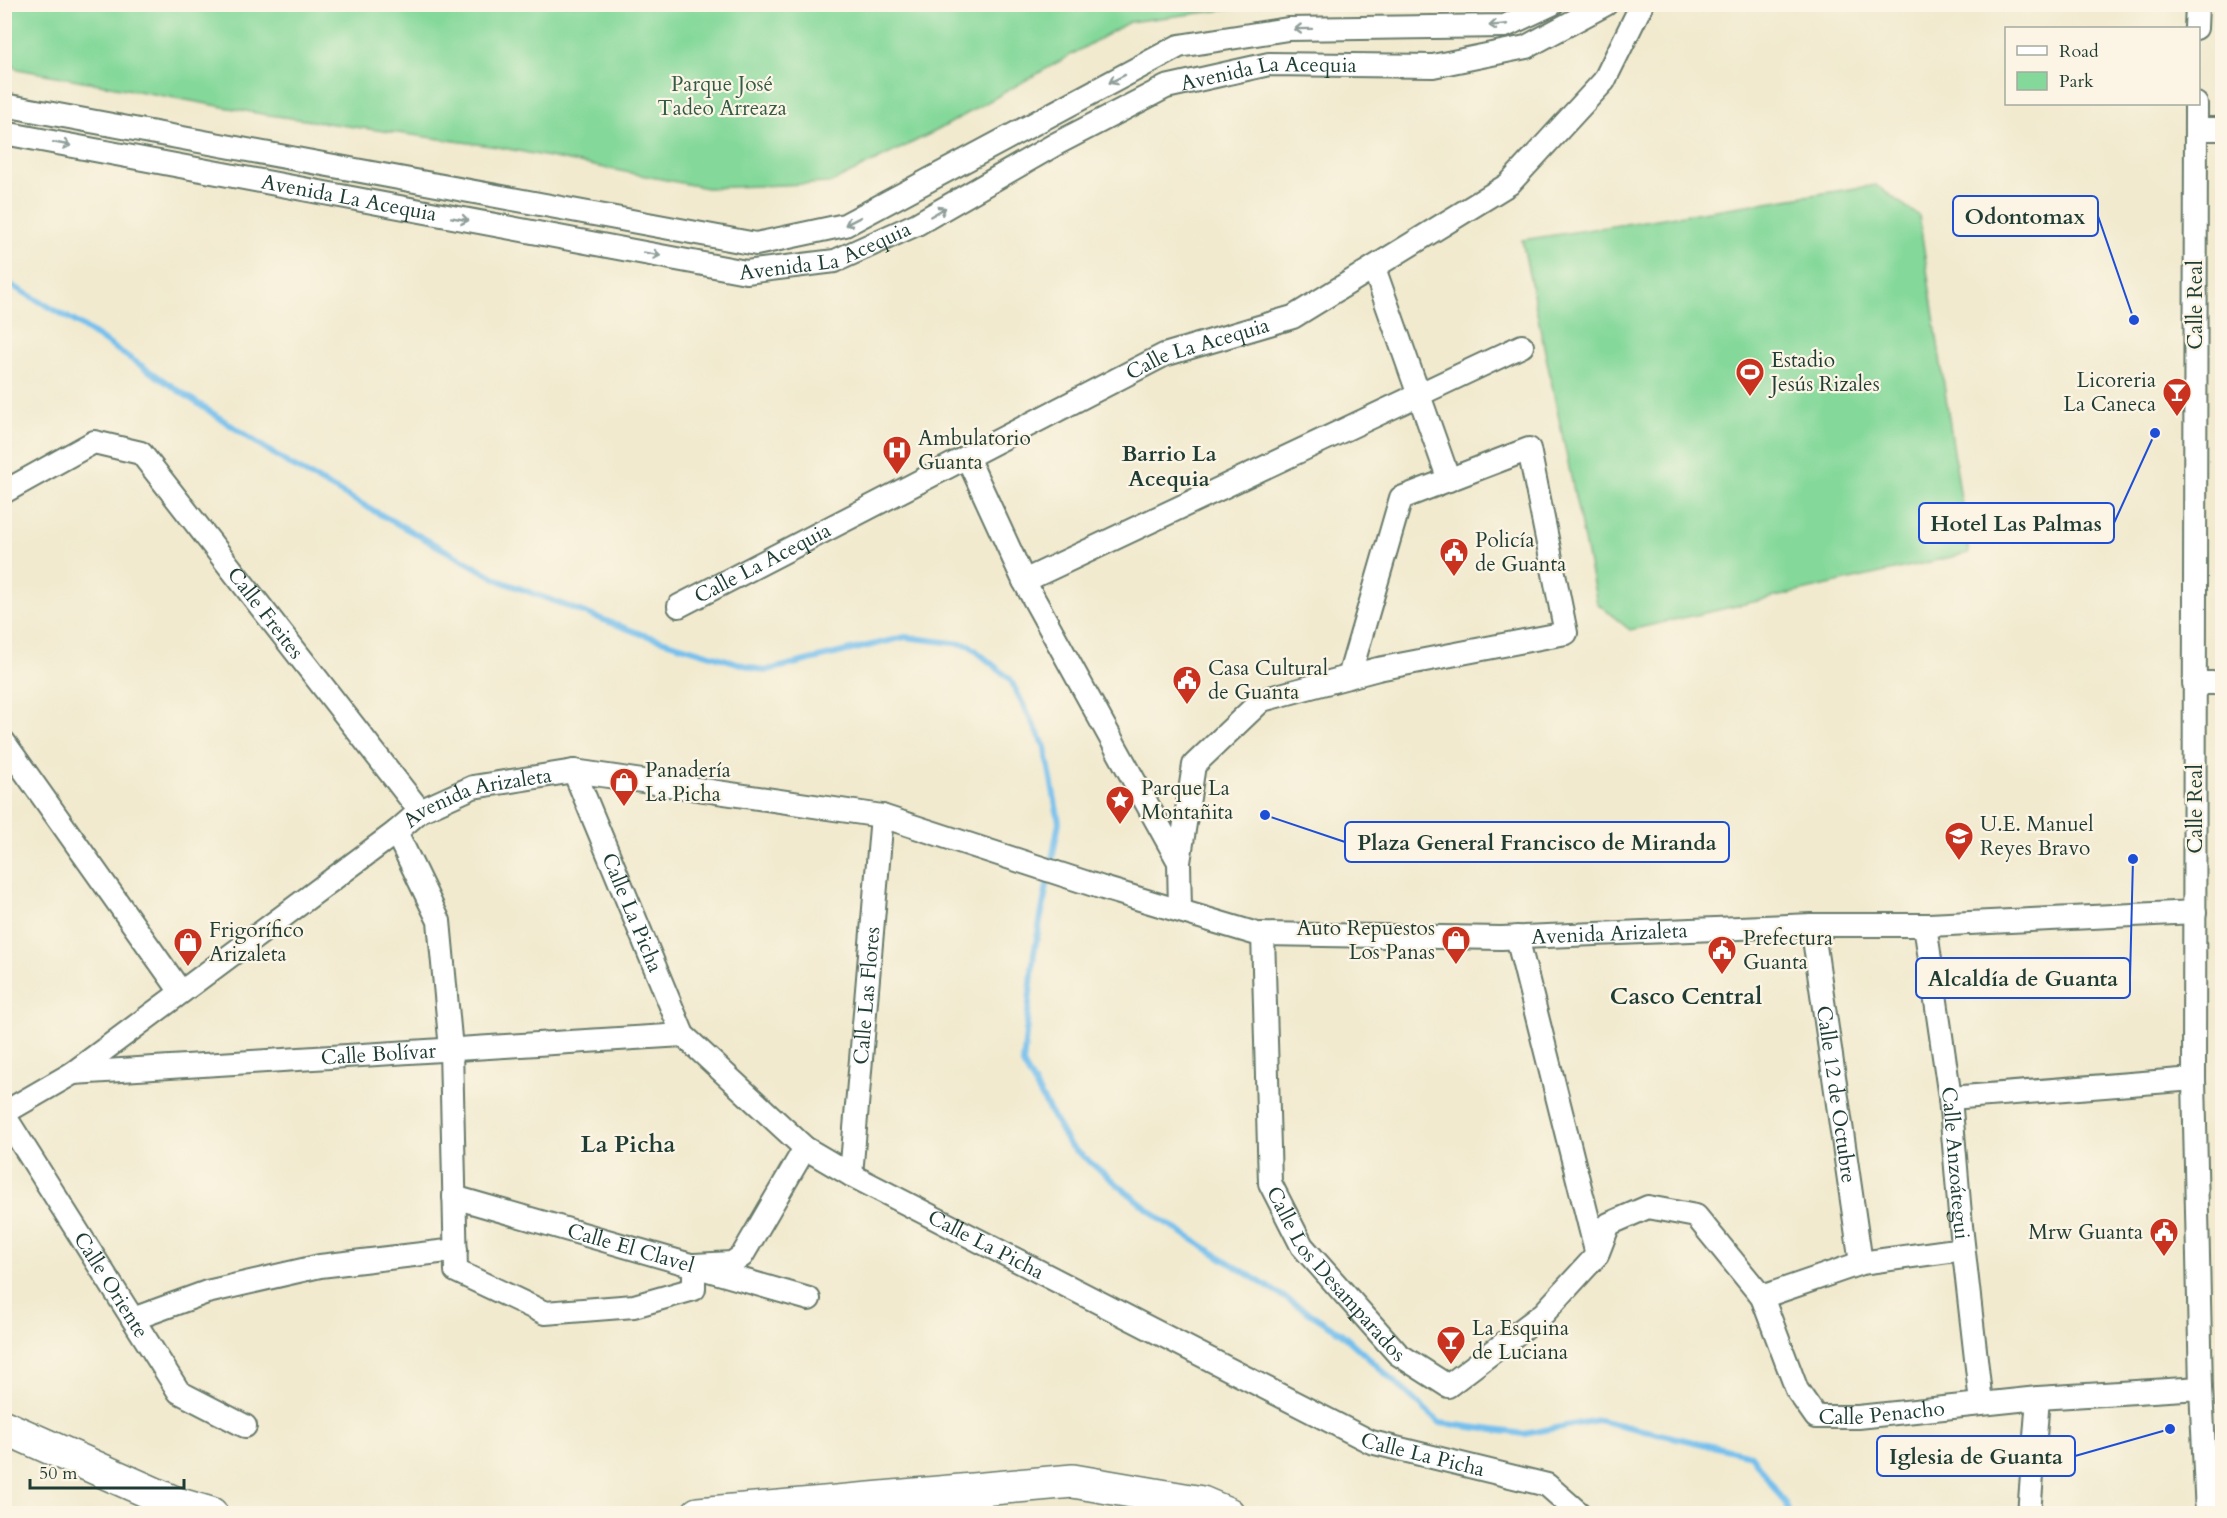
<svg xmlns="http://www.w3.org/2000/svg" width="2227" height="1518" font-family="Cardo,serif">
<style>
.green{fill:#84d89a;stroke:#528a67;stroke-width:1.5}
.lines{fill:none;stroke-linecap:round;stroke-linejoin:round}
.stream{stroke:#74bfed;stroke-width:6}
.minor-casing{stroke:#687a6a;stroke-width:26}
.trunk-casing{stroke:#687a6a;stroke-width:36}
.minor{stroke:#fff;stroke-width:22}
.trunk{stroke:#fff;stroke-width:33}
.oneway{stroke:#8f9e9a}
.labels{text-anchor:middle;stroke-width:4.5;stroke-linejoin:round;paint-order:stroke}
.street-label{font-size:21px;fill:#1f3d34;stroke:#fcf5e5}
.park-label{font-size:21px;fill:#335c48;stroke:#fcf5e5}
.poi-label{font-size:21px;fill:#1f3d34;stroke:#fcf5e5;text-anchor:start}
.neighbourhood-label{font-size:22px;font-weight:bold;fill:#1f3d34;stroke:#fcf5e5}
.quarter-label{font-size:24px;font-weight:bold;fill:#1f3d34;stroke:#fcf5e5}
.leader{fill:none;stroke:#1d4ed8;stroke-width:2}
.callout-dot{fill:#1d4ed8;stroke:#fcf5e5;stroke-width:2}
.callout{fill:#fcf5e5;stroke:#1d4ed8;stroke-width:2}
.callout-label{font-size:22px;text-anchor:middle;font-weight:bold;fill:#1f3d34}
</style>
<rect width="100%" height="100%" fill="#fcf5e5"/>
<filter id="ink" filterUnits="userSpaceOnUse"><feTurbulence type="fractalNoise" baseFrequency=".0167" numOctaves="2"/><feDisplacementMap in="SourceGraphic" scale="12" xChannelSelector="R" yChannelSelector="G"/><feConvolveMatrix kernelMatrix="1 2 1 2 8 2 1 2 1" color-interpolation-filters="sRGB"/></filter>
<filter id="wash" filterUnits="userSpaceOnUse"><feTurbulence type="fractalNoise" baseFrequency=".008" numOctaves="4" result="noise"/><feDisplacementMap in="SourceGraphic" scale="24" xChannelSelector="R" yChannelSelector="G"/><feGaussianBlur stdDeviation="1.35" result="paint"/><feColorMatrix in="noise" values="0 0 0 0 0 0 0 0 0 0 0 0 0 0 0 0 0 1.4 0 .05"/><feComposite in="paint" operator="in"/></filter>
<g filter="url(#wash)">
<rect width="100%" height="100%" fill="#f1eacf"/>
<path class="green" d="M 4,5 L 5,4 L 1261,5 L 1129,22 L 938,130 L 830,183 L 707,188 L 498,147 L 262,114 L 18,69 L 5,62 Z
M 1876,185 L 1919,216 L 1969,553 L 1630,630 L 1597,603 L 1522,240 Z"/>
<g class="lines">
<path class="stream" d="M 4,281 L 74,321 L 289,464 L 503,582 L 641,634 L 764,671 L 905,637 L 969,645 L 1010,679 L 1045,747 L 1059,822 L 1051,865
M 1049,875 L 1034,953 L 1023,1064 L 1069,1145 L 1160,1219 L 1341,1333 L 1440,1423 L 1524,1434 L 1598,1420 L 1751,1455 L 1786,1504 L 1789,1514"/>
</g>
</g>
<g filter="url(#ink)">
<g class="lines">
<g class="minor-casing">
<g id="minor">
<path d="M 2196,28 L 2197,4"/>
<path d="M 2196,104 L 2194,1079 L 2201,1388 L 2207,1514"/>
<path d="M 4,105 L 756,244 L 845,225 L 1179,46 L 1288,29 L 1505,26 L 1552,4"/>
<path d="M 2196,129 L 2222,129"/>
<path id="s1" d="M 4,133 L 746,272 L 835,261 L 917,224 L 1056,144 L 1166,87 L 1269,64 L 1433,66 L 1526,47 L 1606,4"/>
<path d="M 1374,268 L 1449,480"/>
<path d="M 967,457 L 1024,581 L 1179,862 L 1180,910"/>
<path id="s2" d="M 4,492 L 94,442 L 141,453 L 420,811"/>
<path d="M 1024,581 L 1522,346"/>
<path id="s3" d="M 679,606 L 1164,355 L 1293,317 L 1509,184 L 1604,81 L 1642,4"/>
<path d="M 2194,683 L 2222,683"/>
<path d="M 4,742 L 181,992"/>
<path id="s4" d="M 574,771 L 683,1035 L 805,1148 L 851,1175 L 1371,1442 L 1547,1485 L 1580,1514"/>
<path d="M 396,832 L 439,921 L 451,1049 L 456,1271 L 545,1313 L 634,1306 L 694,1289 L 694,1265 L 732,1263 L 742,1256 L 805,1148"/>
<path d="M 1179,862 L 1194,765 L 1262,700 L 1378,669 L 1566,633 L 1529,449 L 1401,498 L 1349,677"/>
<path id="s5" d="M 1812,925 L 1861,1263"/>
<path id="s6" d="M 1925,925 L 1950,1098 L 1961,1226 L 1981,1403"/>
<path id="s7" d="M 1263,934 L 1270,1183 L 1302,1246 L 1398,1354 L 1448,1386 L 1544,1313 L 1597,1255 L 1609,1224 L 1648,1207 L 1696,1216 L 1762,1297 L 1797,1390 L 1816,1417 L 1858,1417 L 2038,1398 L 2201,1388"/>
<path d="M 1517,937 L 1597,1255"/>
<path id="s8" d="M 73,1073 L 683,1035"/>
<path d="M 1950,1098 L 2194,1079"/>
<path id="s9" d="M 4,1113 L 73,1073 L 396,832 L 420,811 L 473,787 L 574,771 L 882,816 L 1103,888 L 1257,934 L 1501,938 L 1812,925 L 1929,925 L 2195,912"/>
<path id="s10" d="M 4,1115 L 179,1392 L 245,1426"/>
<path id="s11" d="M 851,1175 L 882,816"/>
<path id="s12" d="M 454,1197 L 809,1299"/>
<path d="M 1762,1297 L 1861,1263 L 1963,1249"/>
<path d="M 133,1319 L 207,1292 L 320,1266 L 456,1250"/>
<path d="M 2029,1514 L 2038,1398"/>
</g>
</g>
<g class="trunk-casing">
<path id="trunk" d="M 4,1427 L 177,1504 L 211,1514
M 698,1514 L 1073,1481 L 1202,1503 L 1228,1514"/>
</g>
<use href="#minor" class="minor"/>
<use href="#trunk" class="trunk"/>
</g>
<defs><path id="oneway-shaft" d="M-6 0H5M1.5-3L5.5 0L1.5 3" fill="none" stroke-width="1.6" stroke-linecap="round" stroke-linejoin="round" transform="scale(1.5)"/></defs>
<g class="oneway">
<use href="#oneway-shaft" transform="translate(1498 25) rotate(175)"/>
<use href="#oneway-shaft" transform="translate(1303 29) rotate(179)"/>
<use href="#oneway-shaft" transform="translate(1117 79) rotate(153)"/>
<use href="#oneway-shaft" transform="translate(62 144) rotate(11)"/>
<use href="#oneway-shaft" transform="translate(938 212) rotate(-30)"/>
<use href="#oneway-shaft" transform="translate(460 219) rotate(10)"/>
<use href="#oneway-shaft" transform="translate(853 221) rotate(153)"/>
<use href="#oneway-shaft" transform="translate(652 254) rotate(10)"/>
</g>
</g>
<defs>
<g id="stadium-pin" transform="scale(1.5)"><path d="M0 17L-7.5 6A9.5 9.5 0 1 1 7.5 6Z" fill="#c8321e" stroke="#fcf5e5"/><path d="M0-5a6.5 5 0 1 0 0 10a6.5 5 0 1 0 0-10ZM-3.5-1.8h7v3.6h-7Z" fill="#fff"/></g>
<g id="bar-pin" transform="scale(1.5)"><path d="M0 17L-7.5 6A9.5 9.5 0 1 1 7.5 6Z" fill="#c8321e" stroke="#fcf5e5"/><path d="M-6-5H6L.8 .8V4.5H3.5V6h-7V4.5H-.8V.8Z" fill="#fff"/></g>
<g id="hospital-pin" transform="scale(1.5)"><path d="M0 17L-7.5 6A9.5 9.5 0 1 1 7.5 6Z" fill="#c8321e" stroke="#fcf5e5"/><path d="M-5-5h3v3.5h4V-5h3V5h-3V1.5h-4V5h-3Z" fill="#fff"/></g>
<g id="civic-pin" transform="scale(1.5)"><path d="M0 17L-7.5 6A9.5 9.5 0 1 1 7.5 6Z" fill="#c8321e" stroke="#fcf5e5"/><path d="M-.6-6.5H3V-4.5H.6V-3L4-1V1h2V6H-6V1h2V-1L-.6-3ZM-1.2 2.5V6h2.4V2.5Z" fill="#fff"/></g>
<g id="shop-pin" transform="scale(1.5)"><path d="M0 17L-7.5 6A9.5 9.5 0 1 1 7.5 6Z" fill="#c8321e" stroke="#fcf5e5"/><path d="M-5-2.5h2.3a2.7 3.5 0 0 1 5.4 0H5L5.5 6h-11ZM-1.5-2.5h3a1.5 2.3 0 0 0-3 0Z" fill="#fff"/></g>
<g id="sight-pin" transform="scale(1.5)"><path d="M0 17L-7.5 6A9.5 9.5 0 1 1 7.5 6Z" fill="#c8321e" stroke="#fcf5e5"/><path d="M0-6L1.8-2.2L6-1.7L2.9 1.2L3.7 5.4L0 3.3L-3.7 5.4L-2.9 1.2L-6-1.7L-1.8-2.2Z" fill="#fff"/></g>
<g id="school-pin" transform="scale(1.5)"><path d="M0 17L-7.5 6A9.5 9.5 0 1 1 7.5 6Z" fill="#c8321e" stroke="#fcf5e5"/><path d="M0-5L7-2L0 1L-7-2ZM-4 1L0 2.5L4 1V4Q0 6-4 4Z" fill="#fff"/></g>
</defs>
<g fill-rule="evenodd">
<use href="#stadium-pin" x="1750" y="372"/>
<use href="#bar-pin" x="2177" y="392"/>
<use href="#hospital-pin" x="897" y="450"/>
<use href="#civic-pin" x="1454" y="552"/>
<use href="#civic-pin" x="1187" y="680"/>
<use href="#shop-pin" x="624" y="782"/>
<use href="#sight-pin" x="1120" y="800"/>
<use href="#school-pin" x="1959" y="836"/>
<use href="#shop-pin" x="1456" y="940"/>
<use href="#shop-pin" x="188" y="942"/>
<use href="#civic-pin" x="1722" y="950"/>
<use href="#civic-pin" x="2164" y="1232"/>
<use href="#bar-pin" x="1451" y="1340"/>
</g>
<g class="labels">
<g class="street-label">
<text dy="7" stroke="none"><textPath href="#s1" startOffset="1323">Avenida La Acequia</textPath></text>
<text dy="7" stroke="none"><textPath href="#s1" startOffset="351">Avenida La Acequia</textPath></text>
<text dy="7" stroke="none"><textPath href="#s1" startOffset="837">Avenida La Acequia</textPath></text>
<text transform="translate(2195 305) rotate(-90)" y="7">Calle Real</text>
<text dy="7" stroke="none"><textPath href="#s3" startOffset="580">Calle La Acequia</textPath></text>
<text dy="7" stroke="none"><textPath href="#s3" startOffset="94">Calle La Acequia</textPath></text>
<text dy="7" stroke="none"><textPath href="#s2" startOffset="354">Calle Freites</textPath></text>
<text dy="7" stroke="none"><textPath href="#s9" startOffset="574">Avenida Arizaleta</textPath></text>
<text transform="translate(2195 809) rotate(-90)" y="7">Calle Real</text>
<text dy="7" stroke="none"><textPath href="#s4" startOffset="153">Calle La Picha</textPath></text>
<text dy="7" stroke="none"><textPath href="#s9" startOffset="1732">Avenida Arizaleta</textPath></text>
<text dy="7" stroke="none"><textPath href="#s11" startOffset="180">Calle Las Flores</textPath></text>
<text dy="7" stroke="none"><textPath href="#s8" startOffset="306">Calle Bolívar</textPath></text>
<text dy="7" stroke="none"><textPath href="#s5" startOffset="171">Calle 12 de Octubre</textPath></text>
<text dy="7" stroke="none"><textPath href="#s6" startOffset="240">Calle Anzoátegui</textPath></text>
<text dy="7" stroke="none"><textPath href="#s4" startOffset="657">Calle La Picha</textPath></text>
<text dy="7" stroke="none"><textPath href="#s12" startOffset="184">Calle El Clavel</textPath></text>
<text dy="7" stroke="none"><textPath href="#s7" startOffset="362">Calle Los Desamparados</textPath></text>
<text dy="7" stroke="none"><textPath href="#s10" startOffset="201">Calle Oriente</textPath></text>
<text dy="7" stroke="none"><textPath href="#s7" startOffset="1150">Calle Penacho</textPath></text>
<text dy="7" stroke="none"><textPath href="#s4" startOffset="1143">Calle La Picha</textPath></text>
</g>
<g class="park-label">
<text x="722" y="91">Parque José<tspan x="722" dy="24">Tadeo Arreaza</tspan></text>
</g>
<g class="poi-label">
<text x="1771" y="367">Estadio<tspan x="1771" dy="24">Jesús Rizales</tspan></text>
<text x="2156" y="387" text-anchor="end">Licoreria<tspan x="2156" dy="24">La Caneca</tspan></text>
<text x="918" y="445">Ambulatorio<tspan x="918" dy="24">Guanta</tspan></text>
<text x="1475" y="547">Policía<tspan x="1475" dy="24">de Guanta</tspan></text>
<text x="1208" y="675">Casa Cultural<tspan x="1208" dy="24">de Guanta</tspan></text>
<text x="645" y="777">Panadería<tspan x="645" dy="24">La Picha</tspan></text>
<text x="1141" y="795">Parque La<tspan x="1141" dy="24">Montañita</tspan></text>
<text x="1980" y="831">U.E. Manuel<tspan x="1980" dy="24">Reyes Bravo</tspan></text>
<text x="1435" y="935" text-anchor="end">Auto Repuestos<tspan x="1435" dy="24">Los Panas</tspan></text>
<text x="209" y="937">Frigorífico<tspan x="209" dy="24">Arizaleta</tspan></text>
<text x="1743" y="945">Prefectura<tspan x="1743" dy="24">Guanta</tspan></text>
<text x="2143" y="1239" text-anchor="end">Mrw Guanta</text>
<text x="1472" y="1335">La Esquina<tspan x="1472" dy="24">de Luciana</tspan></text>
</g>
<g class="neighbourhood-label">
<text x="1169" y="461">Barrio La<tspan x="1169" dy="25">Acequia</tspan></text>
</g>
<g class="quarter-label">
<text x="1686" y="1004">Casco Central</text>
<text x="628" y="1152">La Picha</text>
</g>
</g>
<path class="leader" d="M2134 320L2098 216M2155 433L2114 523M1265 815L1345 842M2133 859L2130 978M2170 1429L2075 1456"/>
<g class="callout-dot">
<circle cx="2134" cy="320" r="6"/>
<circle cx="2155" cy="433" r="6"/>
<circle cx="1265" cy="815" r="6"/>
<circle cx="2133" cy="859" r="6"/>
<circle cx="2170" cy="1429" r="6"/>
</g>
<g class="callout">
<rect x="1953" y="196" width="145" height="40" rx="6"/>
<rect x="1919" y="503" width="195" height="40" rx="6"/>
<rect x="1345" y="822" width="384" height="40" rx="6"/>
<rect x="1916" y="958" width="214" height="40" rx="6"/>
<rect x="1877" y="1436" width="198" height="40" rx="6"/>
</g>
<g class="callout-label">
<text x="2025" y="224">Odontomax</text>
<text x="2016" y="531">Hotel Las Palmas</text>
<text x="1537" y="850">Plaza General Francisco de Miranda</text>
<text x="2023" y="986">Alcaldía de Guanta</text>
<text x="1976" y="1464">Iglesia de Guanta</text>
</g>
<rect width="2227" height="1518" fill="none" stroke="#fcf5e5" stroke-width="24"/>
<rect x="2005" y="27" width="195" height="78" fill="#fcf5e5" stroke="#a4ab9e" stroke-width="1.5"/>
<rect x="2017" y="46" width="30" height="9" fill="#ffffff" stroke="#a4ab9e" stroke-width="1.5"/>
<text x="2059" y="57" font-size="18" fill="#1f3d34">Road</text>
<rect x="2017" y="72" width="30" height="18" fill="#84d89a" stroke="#a4ab9e" stroke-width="1.5"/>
<text x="2059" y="87" font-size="18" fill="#1f3d34">Park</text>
<path d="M30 1479v9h154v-9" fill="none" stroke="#1f3d34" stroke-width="3"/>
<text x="39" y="1479" font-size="18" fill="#1f3d34" stroke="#fcf5e5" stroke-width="4.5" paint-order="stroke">50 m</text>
</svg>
